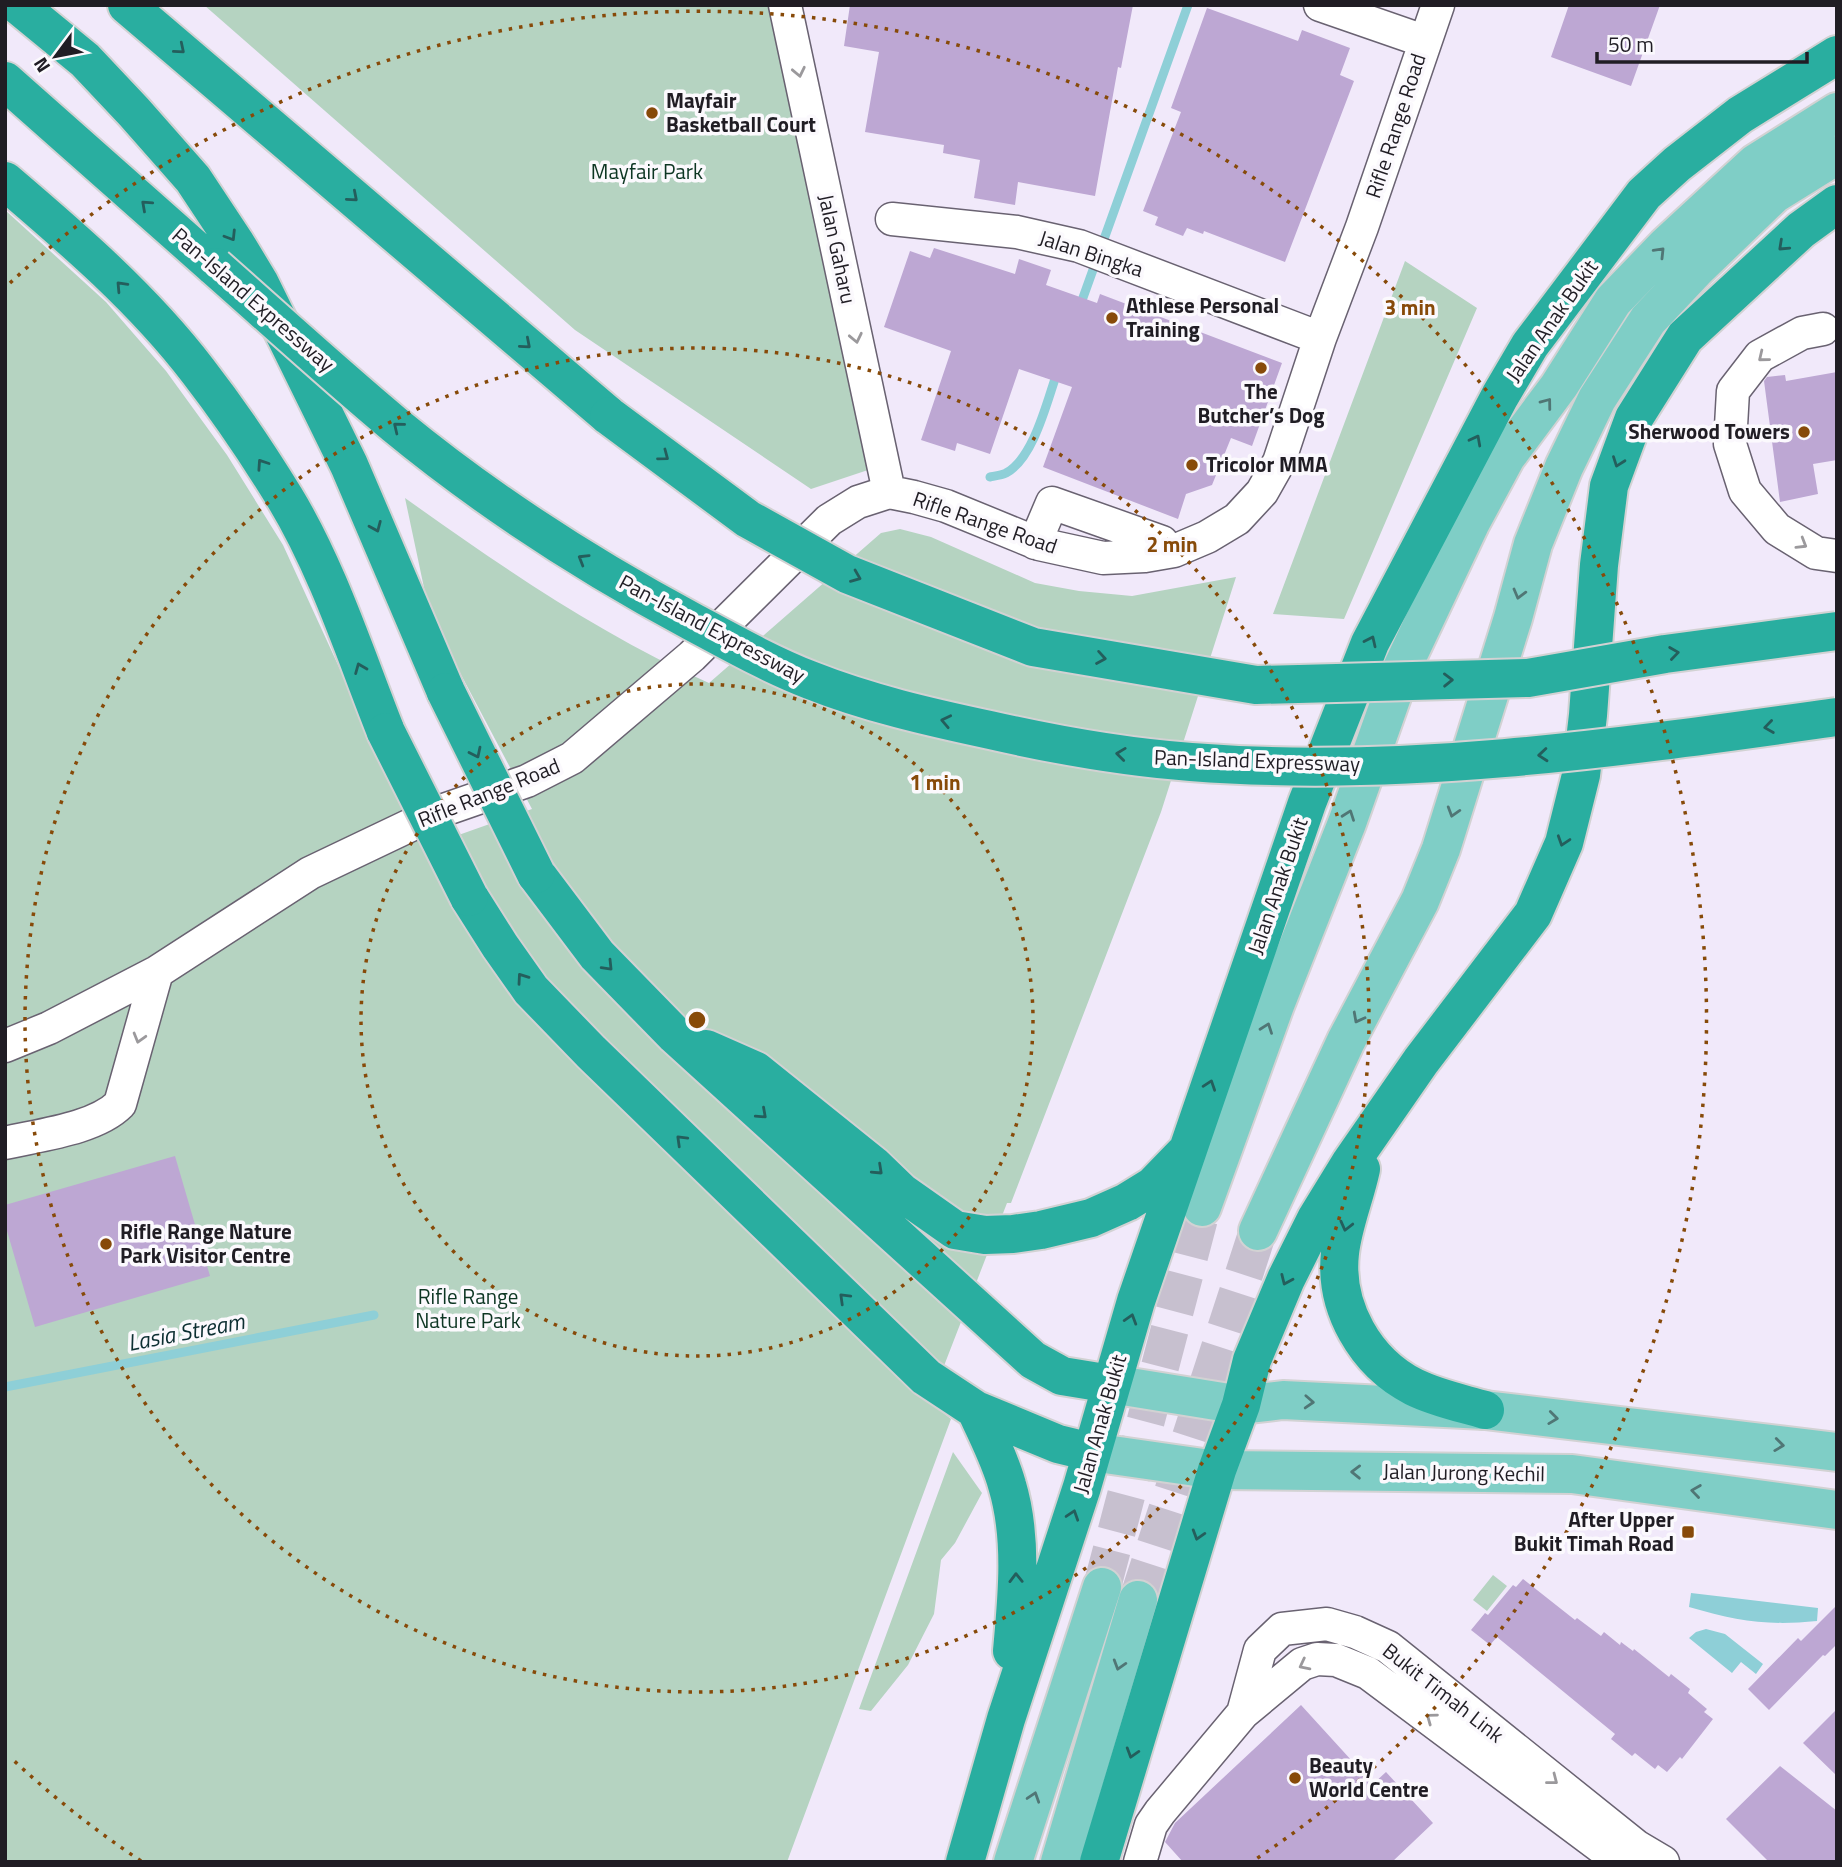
<svg xmlns="http://www.w3.org/2000/svg" width="1842" height="1867" font-family="'Titillium Web',sans-serif">
<style>
.green{fill:#b5d3c1}
.water{fill:#8ecfd7}
.lines{fill:none;stroke-linecap:round;stroke-linejoin:round}
.stream{stroke:#8ecfd7;stroke-width:9}
.building{fill:#bda7d3}
.major-tunnel{stroke:#c7c0cf;stroke-width:38;stroke-dasharray:38 19;stroke-linecap:butt}
.minor-casing{stroke:#696271;stroke-width:35}
.major-casing{stroke:#d2d2d3;stroke-width:42}
.highway-casing{stroke:#d2d2d3;stroke-width:42}
.minor{stroke:#fff;stroke-width:32}
.major{stroke:#7fcec6;stroke-width:38}
.highway{stroke:#29aea0;stroke-width:38}
.highway-bridge-casing{stroke:#d2d2d3;stroke-width:42;stroke-linecap:butt}
.highway-bridge{stroke:#29aea0;stroke-width:38}
.oneway{stroke:#245e5c}
.oneway2{stroke:#9b999c}
.oneway3{stroke:#507675}
.ring{fill:none;stroke:#874a09;stroke-width:3.5;stroke-dasharray:3.5 7}
.poi-dot{fill:#874a09;stroke:#fbf9fd;stroke-width:2.5}
.labels{text-anchor:middle;stroke-width:7;stroke-linejoin:round;paint-order:stroke}
.poi-label{font-size:21px;font-weight:bold;fill:#201d24;stroke:#fbf9fd;text-anchor:start}
.street-label{font-size:21px;fill:#201d24;stroke:#fbf9fd}
.park-label{font-size:21px;fill:#0d3623;stroke:#fbf9fd}
.water-label{font-size:23px;font-style:italic;fill:#0d2f32;stroke:#fbf9fd}
.centre{fill:#874a09;stroke:#fbf9fd;stroke-width:3.5}
.ring-label{font-size:21px;text-anchor:middle;font-weight:bold;fill:#874a09;stroke:#fbf9fd;stroke-width:7;stroke-linejoin:round;paint-order:stroke}
</style>
<rect width="100%" height="100%" fill="#f1e9fa"/>
<path class="green" d="M 204,5 L 780,5 L 880,466 L 811,489 L 575,330 Z
M 5,210 L 106,302 L 166,371 L 227,455 L 283,545 L 422,848 L 532,809 L 430,616 L 405,498 C 502,567 600,635 709,683 L 881,533 L 900,529 L 931,537 L 1035,583 L 1079,591 L 1132,596 L 1236,577 L 1161,812 L 1011,1203 L 1007,1203 L 930,1402 L 951,1419 L 787,1862 L 5,1862 Z
M 1405,261 L 1477,308 L 1344,619 L 1273,614 Z
M 953,1452 L 982,1493 L 955,1543 L 941,1560 L 934,1614 L 908,1665 L 871,1711 L 859,1709 Z
M 1493,1575 L 1507,1586 L 1487,1611 L 1473,1600 Z"/>
<path class="water" d="M 1691,1593 L 1818,1608 L 1817,1621 C 1767,1626 1737,1621 1689,1607 Z
M 1706,1629 L 1725,1634 L 1763,1664 L 1756,1674 L 1741,1662 L 1732,1673 L 1689,1638 L 1696,1632 Z"/>
<g class="lines">
<path class="stream" d="M 1080,306 L 1188,5
M 990,477 C 995,476 1002,475 1006,473 C 1034,458 1047,401 1057,373
M 5,1387 L 374,1315"/>
</g>
<path class="building" d="M 850,5 L 1133,5 L 1121,68 L 1118,67 L 1095,196 L 1018,182 L 1015,205 L 974,198 L 980,160 L 943,153 L 944,145 L 865,132 L 879,52 L 844,46 Z
M 1569,5 L 1660,5 L 1631,86 L 1551,57 Z
M 1207,8 L 1298,41 L 1302,30 L 1350,48 L 1340,75 L 1354,81 L 1285,262 L 1204,231 L 1203,234 L 1187,228 L 1183,236 L 1155,225 L 1158,217 L 1143,211 L 1181,112 L 1171,108 Z
M 934,248 L 1015,274 L 1019,259 L 1051,270 L 1046,285 L 1097,303 L 1100,294 L 1282,363 L 1252,446 L 1231,438 L 1212,485 L 1186,494 L 1178,519 L 1043,467 L 1072,387 L 1019,369 L 990,454 L 957,443 L 955,451 L 921,440 L 951,351 L 884,327 L 910,251 L 930,258 Z
M 1837,372 L 1837,460 L 1813,464 L 1818,494 L 1780,502 L 1764,381 L 1767,377 L 1785,375 L 1786,381 Z
M 175,1156 L 210,1276 L 35,1327 L 5,1224 L 5,1205 Z
M 1523,1579 L 1575,1620 L 1577,1618 L 1601,1636 L 1604,1632 L 1620,1645 L 1621,1642 L 1633,1651 L 1634,1649 L 1669,1677 L 1671,1674 L 1690,1689 L 1688,1693 L 1707,1709 L 1704,1712 L 1713,1719 L 1682,1759 L 1680,1757 L 1667,1772 L 1658,1765 L 1655,1769 L 1635,1753 L 1632,1756 L 1611,1739 L 1615,1734 L 1497,1637 L 1490,1645 L 1471,1630 L 1485,1613 L 1488,1615 L 1513,1585 L 1516,1587 Z
M 1837,1605 L 1837,1644 L 1825,1656 L 1823,1655 L 1769,1710 L 1748,1689 L 1798,1638 L 1801,1641 Z
M 1301,1705 L 1373,1784 L 1386,1772 L 1433,1823 L 1392,1862 L 1183,1862 L 1165,1842 L 1175,1823 Z
M 1837,1709 L 1837,1776 L 1803,1743 Z
M 1780,1766 L 1837,1811 L 1837,1862 L 1769,1862 L 1726,1819 Z"/>
<g class="lines">
<path class="major-tunnel" d="M 1102,1587 L 1202,1207
M 1138,1600 L 1258,1231"/>
<g class="minor-casing">
<path id="minor" d="M 785,5 L 889,492
M 1320,5 L 1424,41
M 892,219 L 1017,232 L 1079,246 L 1320,338
M 1823,329 L 1802,333 L 1760,356 L 1733,391 L 1730,444 L 1745,491 L 1777,529 L 1816,553 L 1837,556
M 1035,543 L 1052,503 L 1162,542
M 5,1046 L 49,1028 L 157,972 L 310,873 L 438,812 L 527,781 L 572,758 L 692,656 L 829,520 L 858,502 L 889,492 L 914,497 L 946,506 L 1039,544 L 1103,558 L 1145,556 L 1174,551 L 1207,537 L 1237,519 L 1262,492 L 1279,462 L 1320,338 L 1362,227 L 1438,5
M 5,1143 C 39,1135 95,1129 120,1104 L 157,972
M 1243,1713 L 1260,1650 L 1282,1629 L 1327,1624 L 1355,1632 L 1388,1647 L 1636,1846 L 1663,1862
M 1140,1862 L 1151,1825 L 1160,1812 L 1243,1713 L 1302,1664 L 1317,1659 L 1336,1660 L 1368,1673 L 1621,1862"/>
</g>
<g class="major-casing">
<path id="major" d="M 1202,1207 L 1275,1005 L 1347,823 L 1402,668 L 1471,522 L 1506,457 L 1559,386 L 1613,301 L 1666,246 L 1756,163 L 1837,112
M 1258,1231 L 1346,1041 L 1420,901 L 1441,849 L 1513,618 L 1533,544 L 1564,467 L 1597,399 L 1648,320 L 1698,267 L 1774,194 L 1837,155
M 1111,1384 L 1241,1405 L 1283,1400 L 1485,1410 L 1837,1452
M 1091,1452 L 1217,1470 L 1572,1474 L 1837,1510
M 1013,1862 L 1102,1587
M 1060,1862 L 1138,1600"/>
</g>
<g class="highway-casing">
<path id="highway" d="M 18,5 L 85,60 L 134,112 L 193,179 L 236,244 L 259,282 L 349,465 L 446,692
M 127,5 L 609,416
M 5,81 L 215,267
M 5,181 C 73,239 143,299 198,371 C 229,411 258,454 285,498 C 328,569 355,654 386,732
M 536,874 L 597,955 L 675,1035 L 1033,1360 L 1062,1376 L 1111,1384
M 469,897 L 500,946 L 531,990 L 591,1052 L 926,1377 L 976,1410 L 1058,1444 L 1091,1452
M 706,1049 L 756,1071 L 873,1165 L 901,1192 L 955,1230 L 985,1235 L 1013,1234 L 1041,1230 L 1091,1218 L 1127,1202 L 1153,1186 L 1184,1154
M 1361,1169 C 1355,1197 1343,1225 1340,1253 C 1334,1307 1365,1362 1414,1387 C 1436,1398 1461,1403 1485,1410
M 976,1410 C 987,1435 1000,1459 1007,1485 C 1023,1538 1017,1597 1012,1651
M 965,1862 L 1006,1719 L 1082,1487 L 1136,1301 L 1307,803 L 1370,643 L 1500,396 L 1530,345 L 1644,194 L 1677,164 L 1740,115 L 1837,55
M 1099,1862 L 1217,1470 L 1241,1405 L 1252,1360 L 1286,1279 L 1316,1219 L 1351,1162 L 1421,1061 L 1533,914 L 1564,843 L 1581,775 L 1588,715 L 1599,565 L 1609,486 L 1634,418 L 1685,337 L 1801,230 L 1837,204"/>
</g>
<use href="#minor" class="minor"/>
<use href="#major" class="major"/>
<use href="#highway" class="highway"/>
<g class="highway-bridge-casing">
<path id="highway-bridge" d="M 215,267 C 275,320 334,374 395,425 C 486,500 587,565 691,621 C 730,642 769,664 810,680 C 868,703 929,717 990,730 C 1056,745 1123,757 1191,762 C 1407,779 1623,747 1837,717
M 609,416 L 748,519 L 847,574 L 1033,647 L 1256,685 L 1528,678 L 1665,654 L 1837,631
M 446,692 L 536,874
M 386,732 L 469,897"/>
</g>
<use href="#highway-bridge" class="highway-bridge"/>
</g>
<defs><path id="oneway-chevron" d="M-2-3.5L2.5 0L-2 3.5" fill="none" stroke-width="1.6" stroke-linecap="round" stroke-linejoin="round" transform="scale(1.75)"/></defs>
<g class="oneway">
<use href="#oneway-chevron" transform="translate(180 49) rotate(40)"/>
<use href="#oneway-chevron" transform="translate(353 197) rotate(41)"/>
<use href="#oneway-chevron" transform="translate(146 205) rotate(-138)"/>
<use href="#oneway-chevron" transform="translate(231 236) rotate(58)"/>
<use href="#oneway-chevron" transform="translate(1783 246) rotate(137)"/>
<use href="#oneway-chevron" transform="translate(121 286) rotate(-133)"/>
<use href="#oneway-chevron" transform="translate(526 344) rotate(41)"/>
<use href="#oneway-chevron" transform="translate(398 427) rotate(-141)"/>
<use href="#oneway-chevron" transform="translate(1476 440) rotate(-62)"/>
<use href="#oneway-chevron" transform="translate(664 456) rotate(37)"/>
<use href="#oneway-chevron" transform="translate(1618 462) rotate(110)"/>
<use href="#oneway-chevron" transform="translate(262 464) rotate(-124)"/>
<use href="#oneway-chevron" transform="translate(376 527) rotate(67)"/>
<use href="#oneway-chevron" transform="translate(583 559) rotate(-149)"/>
<use href="#oneway-chevron" transform="translate(856 577) rotate(22)"/>
<use href="#oneway-chevron" transform="translate(1371 641) rotate(-65)"/>
<use href="#oneway-chevron" transform="translate(1674 653) rotate(-8)"/>
<use href="#oneway-chevron" transform="translate(1101 658) rotate(10)"/>
<use href="#oneway-chevron" transform="translate(360 668) rotate(-112)"/>
<use href="#oneway-chevron" transform="translate(1448 680) rotate(-1)"/>
<use href="#oneway-chevron" transform="translate(946 721) rotate(-168)"/>
<use href="#oneway-chevron" transform="translate(1769 727) rotate(172)"/>
<use href="#oneway-chevron" transform="translate(476 753) rotate(64)"/>
<use href="#oneway-chevron" transform="translate(1121 754) rotate(-173)"/>
<use href="#oneway-chevron" transform="translate(1543 755) rotate(175)"/>
<use href="#oneway-chevron" transform="translate(1563 841) rotate(108)"/>
<use href="#oneway-chevron" transform="translate(608 966) rotate(46)"/>
<use href="#oneway-chevron" transform="translate(522 978) rotate(-125)"/>
<use href="#oneway-chevron" transform="translate(1210 1085) rotate(-71)"/>
<use href="#oneway-chevron" transform="translate(762 1114) rotate(42)"/>
<use href="#oneway-chevron" transform="translate(681 1140) rotate(-136)"/>
<use href="#oneway-chevron" transform="translate(878 1170) rotate(43)"/>
<use href="#oneway-chevron" transform="translate(1346 1226) rotate(104)"/>
<use href="#oneway-chevron" transform="translate(1286 1280) rotate(114)"/>
<use href="#oneway-chevron" transform="translate(844 1298) rotate(-136)"/>
<use href="#oneway-chevron" transform="translate(1131 1319) rotate(-73)"/>
<use href="#oneway-chevron" transform="translate(1073 1515) rotate(-72)"/>
<use href="#oneway-chevron" transform="translate(1198 1535) rotate(107)"/>
<use href="#oneway-chevron" transform="translate(1016 1578) rotate(-91)"/>
<use href="#oneway-chevron" transform="translate(1132 1753) rotate(107)"/>
</g>
<g class="oneway2">
<use href="#oneway-chevron" transform="translate(799 72) rotate(78)"/>
<use href="#oneway-chevron" transform="translate(856 338) rotate(78)"/>
<use href="#oneway-chevron" transform="translate(1763 357) rotate(141)"/>
<use href="#oneway-chevron" transform="translate(1802 544) rotate(31)"/>
<use href="#oneway-chevron" transform="translate(139 1038) rotate(106)"/>
<use href="#oneway-chevron" transform="translate(1304 1665) rotate(153)"/>
<use href="#oneway-chevron" transform="translate(1431 1718) rotate(-144)"/>
<use href="#oneway-chevron" transform="translate(1553 1780) rotate(38)"/>
</g>
<g class="oneway3">
<use href="#oneway-chevron" transform="translate(1660 252) rotate(-46)"/>
<use href="#oneway-chevron" transform="translate(1547 403) rotate(-53)"/>
<use href="#oneway-chevron" transform="translate(1519 594) rotate(105)"/>
<use href="#oneway-chevron" transform="translate(1453 812) rotate(107)"/>
<use href="#oneway-chevron" transform="translate(1349 815) rotate(-70)"/>
<use href="#oneway-chevron" transform="translate(1358 1018) rotate(118)"/>
<use href="#oneway-chevron" transform="translate(1267 1028) rotate(-70)"/>
<use href="#oneway-chevron" transform="translate(1309 1402) rotate(3)"/>
<use href="#oneway-chevron" transform="translate(1553 1418) rotate(7)"/>
<use href="#oneway-chevron" transform="translate(1779 1445) rotate(7)"/>
<use href="#oneway-chevron" transform="translate(1356 1472) rotate(-179)"/>
<use href="#oneway-chevron" transform="translate(1696 1491) rotate(-172)"/>
<use href="#oneway-chevron" transform="translate(1119 1665) rotate(107)"/>
<use href="#oneway-chevron" transform="translate(1034 1797) rotate(-72)"/>
</g>
<g class="ring">
<circle cx="697" cy="1020" r="336"/>
<circle cx="697" cy="1020" r="672"/>
<path d="M141 1861A1008 1008 0 0 1 10 1757M10 283A1008 1008 0 1 1 1253 1861"/>
</g>
<g class="poi-dot">
<circle cx="652" cy="113" r="7"/>
<circle cx="1112" cy="318" r="7"/>
<circle cx="1261" cy="368" r="7"/>
<circle cx="1804" cy="432" r="7"/>
<circle cx="1192" cy="465" r="7"/>
<circle cx="106" cy="1244" r="7"/>
<rect x="1681" y="1525" width="14" height="14" rx="3.5"/>
<circle cx="1295" cy="1778" r="7"/>
</g>
<g class="labels">
<g class="poi-label">
<text x="666" y="108">Mayfair<tspan x="666" dy="24">Basketball Court</tspan></text>
<text x="1126" y="313">Athlese Personal<tspan x="1126" dy="24">Training</tspan></text>
<text x="1261" y="399" text-anchor="middle">The<tspan x="1261" dy="24">Butcher’s Dog</tspan></text>
<text x="1790" y="439" text-anchor="end">Sherwood Towers</text>
<text x="1206" y="472">Tricolor MMA</text>
<text x="120" y="1239">Rifle Range Nature<tspan x="120" dy="24">Park Visitor Centre</tspan></text>
<text x="1674" y="1527" text-anchor="end">After Upper<tspan x="1674" dy="24">Bukit Timah Road</tspan></text>
<text x="1309" y="1773">Beauty<tspan x="1309" dy="24">World Centre</tspan></text>
</g>
<g class="street-label">
<text transform="translate(1396 126) rotate(-72)" y="7">Rifle Range Road</text>
<text transform="translate(837 249) rotate(78)" y="7">Jalan Gaharu</text>
<text transform="translate(1091 254) rotate(18)" y="7">Jalan Bingka</text>
<text transform="translate(253 300) rotate(41)" y="7">Pan-Island Expressway</text>
<text transform="translate(1552 321) rotate(-55)" y="7">Jalan Anak Bukit</text>
<text transform="translate(985 523) rotate(19)" y="7">Rifle Range Road</text>
<text transform="translate(712 629) rotate(28)" y="7">Pan-Island Expressway</text>
<text transform="translate(1257 761) rotate(2)" y="7">Pan-Island Expressway</text>
<text transform="translate(489 793) rotate(-22)" y="7">Rifle Range Road</text>
<text transform="translate(1278 886) rotate(-71)" y="7">Jalan Anak Bukit</text>
<text transform="translate(1100 1424) rotate(-74)" y="7">Jalan Anak Bukit</text>
<text transform="translate(1464 1473) rotate(1)" y="7">Jalan Jurong Kechil</text>
<text transform="translate(1443 1693) rotate(38)" y="7">Bukit Timah Link</text>
</g>
<g class="park-label">
<text x="647" y="179">Mayfair Park</text>
<text x="468" y="1304">Rifle Range<tspan x="468" dy="24">Nature Park</tspan></text>
</g>
<g class="water-label">
<text transform="translate(186 1332) rotate(-11)" y="8">Lasia Stream</text>
</g>
</g>
<circle cx="697" cy="1020" r="10" class="centre"/>
<g class="ring-label">
<text x="1410" y="315">3 min</text>
<text x="1172" y="552">2 min</text>
<text x="935" y="790">1 min</text>
</g>
<rect width="1842" height="1867" fill="none" stroke="#201d24" stroke-width="14"/>
<g transform="translate(56 56) rotate(238)" stroke="#fbf9fd" stroke-width="5" paint-order="stroke">
<path d="M0-5L12 26L0 18L-12 26Z" fill="#201d24"/>
<text y="-10" font-size="19" font-weight="bold" text-anchor="middle" fill="#201d24">N</text>
</g>
<path d="M1597 52v10h210v-10" fill="none" stroke="#201d24" stroke-width="3.5"/>
<text x="1608" y="52" font-size="21" fill="#201d24" stroke="#fbf9fd" stroke-width="5" paint-order="stroke">50 m</text>
</svg>
